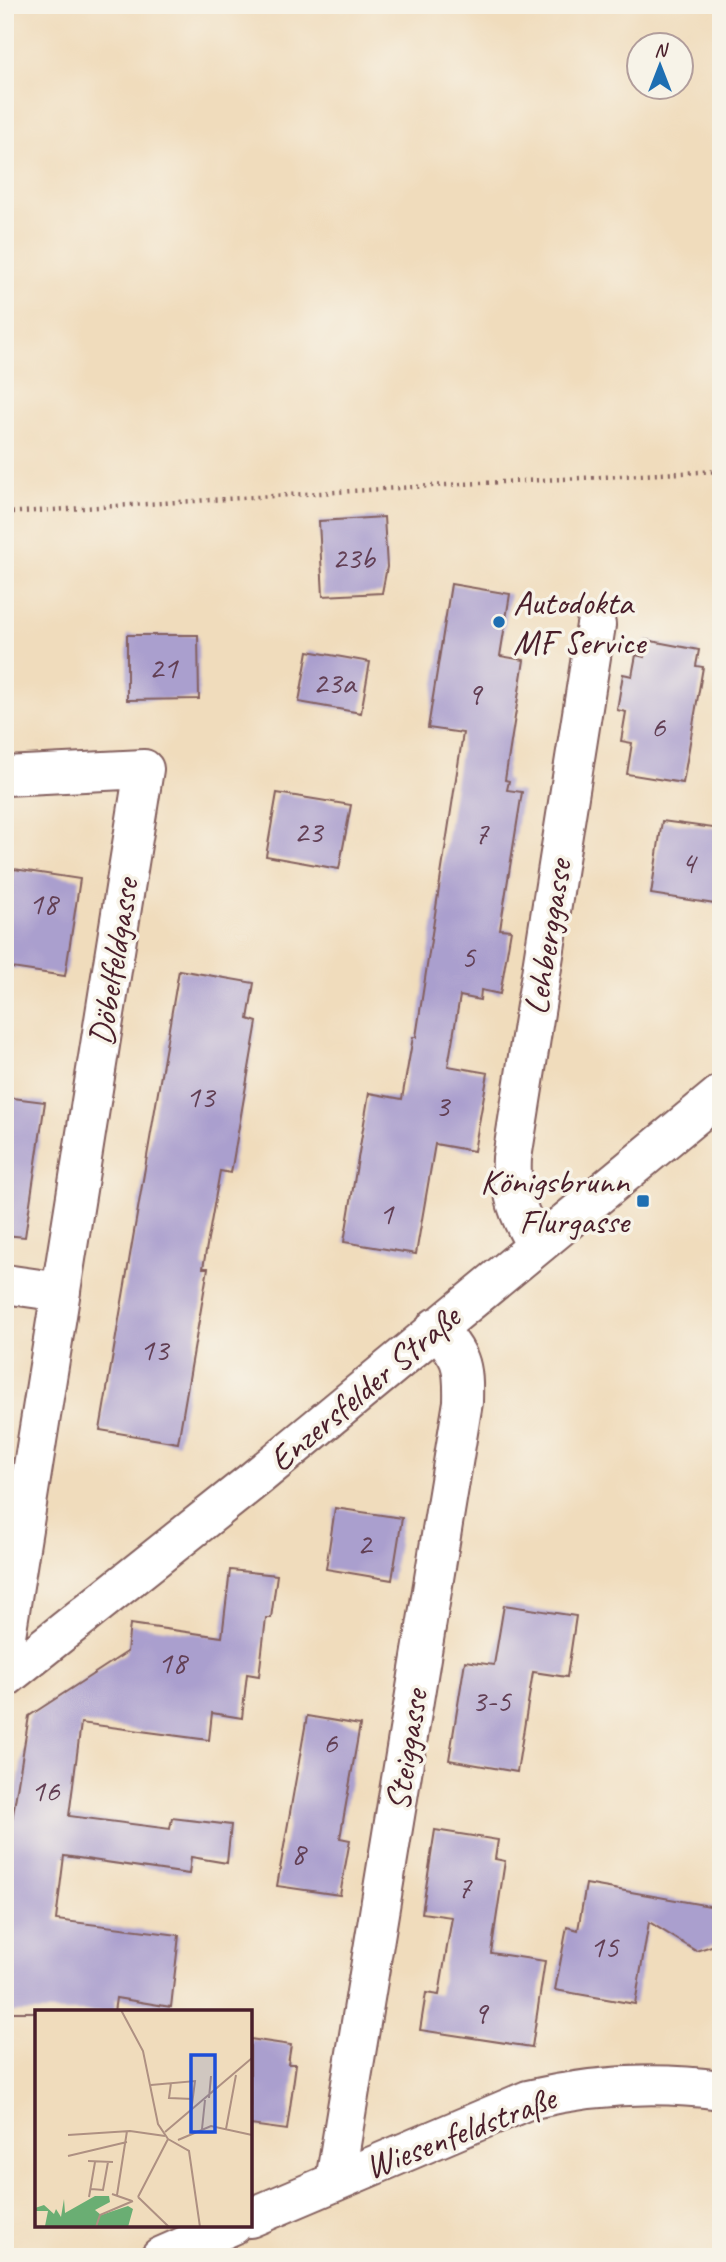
<svg xmlns="http://www.w3.org/2000/svg" width="726" height="2262" font-family="Caveat,sans-serif">
<style>
.building{fill:#aa9fce}
.lines{fill:none;stroke-linecap:round;stroke-linejoin:round}
.minor-casing{stroke:#84615e;stroke-width:42}
.path{stroke:#84615e;stroke-width:4.5;stroke-dasharray:2 5;stroke-linecap:butt}
.minor{stroke:#fff;stroke-width:38}
.poi-dot{fill:#1f6fb2;stroke:#f7f3e8;stroke-width:2.5}
.labels{text-anchor:middle;stroke-width:7;stroke-linejoin:round;paint-order:stroke}
.number-label{font-size:32px;fill:#623f54}
.poi-label{font-size:35px;fill:#4a1f2b;stroke:#f7f3e8;text-anchor:start}
.street-label{font-size:35px;fill:#4a1f2b;stroke:#f7f3e8}
.inset-road{fill:none;stroke:#ae9082;stroke-width:2}
.view{fill:#1d4ed8;fill-opacity:0.15;stroke:#1d4ed8;stroke-width:3.5}
.inset-edge{fill:none;stroke:#4a1f2b;stroke-width:3.5}
</style>
<rect width="100%" height="100%" fill="#f7f3e8"/>
<filter id="ink" filterUnits="userSpaceOnUse"><feTurbulence type="fractalNoise" baseFrequency=".0143" numOctaves="2"/><feDisplacementMap in="SourceGraphic" scale="14" xChannelSelector="R" yChannelSelector="G"/><feConvolveMatrix kernelMatrix="1 2 1 2 8 2 1 2 1" color-interpolation-filters="sRGB"/></filter>
<filter id="wash" filterUnits="userSpaceOnUse"><feTurbulence type="fractalNoise" baseFrequency=".00686" numOctaves="4" result="noise"/><feDisplacementMap in="SourceGraphic" scale="28" xChannelSelector="R" yChannelSelector="G"/><feGaussianBlur stdDeviation="1.57" result="paint"/><feColorMatrix in="noise" values="0 0 0 0 0 0 0 0 0 0 0 0 0 0 0 0 0 1.4 0 .05"/><feComposite in="paint" operator="in"/></filter>
<g filter="url(#wash)">
<rect width="100%" height="100%" fill="#f0dcbc"/>
<g id="blocks">
<path class="building" d="M 384,517 L 387,567 L 382,593 L 323,596 L 319,521 Z
M 451,584 L 510,594 L 500,656 L 524,660 L 505,780 L 509,781 L 507,790 L 522,792 L 500,929 L 511,930 L 500,994 L 481,990 L 480,1000 L 460,996 L 448,1066 L 488,1073 L 474,1151 L 435,1144 L 416,1254 L 344,1242 L 369,1093 L 402,1099 L 413,1037 L 416,1037 L 463,733 L 428,728 Z
M 127,635 L 198,635 L 199,699 L 127,700 Z
M 646,640 L 699,650 L 696,666 L 703,667 L 683,783 L 627,774 L 632,743 L 621,741 L 626,712 L 617,710 L 623,674 L 632,676 L 636,655 L 644,657 Z
M 308,651 L 370,662 L 361,713 L 299,702 Z
M 277,793 L 351,805 L 339,869 L 266,856 Z
M 662,821 L 721,829 L 721,905 L 651,894 Z
M 14,869 L 80,879 L 65,976 L 5,967 L 5,927 Z
M 179,970 L 254,983 L 248,1019 L 257,1022 L 231,1173 L 220,1171 L 203,1268 L 208,1268 L 178,1443 L 100,1430 Z
M 5,1097 L 45,1102 L 25,1237 L 5,1235 Z
M 335,1508 L 402,1518 L 392,1580 L 326,1569 Z
M 230,1570 L 277,1575 L 271,1618 L 266,1618 L 259,1676 L 247,1674 L 242,1718 L 212,1713 L 209,1740 L 81,1723 L 69,1816 L 170,1829 L 172,1818 L 231,1825 L 227,1863 L 191,1857 L 189,1874 L 64,1856 L 56,1920 L 179,1935 L 171,2007 L 116,1998 L 114,2012 L 5,2012 L 5,1863 L 29,1716 L 127,1652 L 130,1624 L 222,1637 Z
M 504,1605 L 576,1616 L 567,1677 L 533,1672 L 517,1772 L 449,1760 L 465,1661 L 494,1665 Z
M 307,1716 L 360,1725 L 340,1838 L 350,1840 L 340,1895 L 277,1886 Z
M 435,1830 L 498,1840 L 495,1859 L 505,1861 L 491,1953 L 545,1961 L 532,2047 L 420,2030 L 426,1993 L 439,1995 L 452,1917 L 422,1913 Z
M 586,1884 L 721,1908 L 721,1943 L 696,1951 L 649,1922 L 635,2004 L 555,1990 L 567,1927 L 578,1930 Z
M 250,2039 L 291,2045 L 288,2064 L 296,2064 L 287,2130 L 250,2125 Z"/>
</g>
</g>
<g filter="url(#ink)">
<use href="#blocks" fill-opacity="0" stroke="#84615e" stroke-width="2"/>
<g class="lines">
<g class="minor-casing">
<path id="minor" d="M 5,776 L 144,769 L 5,1642
M 536,1245 C 518,1214 510,1195 512,1158 L 596,625
M 5,1284 L 61,1292
M 5,1678 L 255,1479 L 721,1094
M 335,2181 L 463,1402 C 464,1362 461,1357 436,1327
M 250,2218 L 528,2100 C 591,2085 656,2081 721,2090
M 160,2257 L 233,2225"/>
</g>
<path class="path" d="M 5,513 L 462,484 L 721,471"/>
<use href="#minor" class="minor"/>
</g>
</g>
<g class="poi-dot">
<circle cx="499" cy="622" r="7"/>
<rect x="636" y="1194" width="14" height="14" rx="3.5"/>
</g>
<g class="labels">
<g class="number-label">
<text x="353" y="568">23b</text>
<text x="163" y="678">21</text>
<text x="334" y="693">23a</text>
<text x="474" y="704">9</text>
<text x="658" y="737">6</text>
<text x="308" y="842">23</text>
<text x="481" y="844">7</text>
<text x="688" y="873">4</text>
<text x="43" y="914">18</text>
<text x="468" y="967">5</text>
<text x="200" y="1107">13</text>
<text x="442" y="1116">3</text>
<text x="386" y="1224">1</text>
<text x="154" y="1360">13</text>
<text x="364" y="1554">2</text>
<text x="172" y="1673">18</text>
<text x="491" y="1711">3-5</text>
<text x="330" y="1753">6</text>
<text x="45" y="1801">16</text>
<text x="298" y="1864">8</text>
<text x="464" y="1898">7</text>
<text x="604" y="1957">15</text>
<text x="480" y="2023">9</text>
</g>
<g class="poi-label">
<text x="513" y="614">Autodokta<tspan x="513" dy="40">MF Service</tspan></text>
<text x="629" y="1193" text-anchor="end">Königsbrunn<tspan x="629" dy="40">Flurgasse</tspan></text>
</g>
<g class="street-label">
<text transform="translate(547 937) rotate(-81)" y="12">Lehberggasse</text>
<text transform="translate(113 962) rotate(-81)" y="12">Döbelfeldgasse</text>
<text transform="translate(364 1388) rotate(-40)" y="12">Enzersfelder Straße</text>
<text transform="translate(406 1750) rotate(-81)" y="12">Steiggasse</text>
<text transform="translate(460 2132) rotate(-21)" y="12">Wiesenfeldstraße</text>
</g>
</g>
<g transform="translate(35 2010)">
<rect width="217" height="217" fill="#f0dcbc"/>
<path d="M 60,186 L 74,186 L 75,192 L 60,200 L 66,205 L 93,196 L 98,199 L 93,217 L 2,217 L 0,216 L 10,216 L 13,201 L 0,201 L 0,198 L 9,195 L 19,204 L 21,199 L 26,207 L 29,189 L 30,203 Z" fill="#6aae73"/>
<path class="inset-road" d="M 86,0 L 108,41 L 123,114 L 133,129M 136,73 L 134,88 L 158,89M 116,75 L 160,71 L 156,102M 174,88 L 176,66M 167,119 L 170,90M 191,119 L 201,65M 130,122 L 217,48M 33,125 L 95,121 L 130,126M 133,129 L 154,141 L 165,217M 143,130 L 176,116 L 217,125M 33,146 L 92,132M 53,151 L 78,152M 56,179 L 68,180 L 73,152M 77,184 L 97,191M 82,185 L 92,121M 54,187 L 60,152M 103,187 L 133,129M 103,187 L 134,217M 61,217 L 65,205 L 98,191"/>
<path class="view" d="M 156,45 L 180,45 L 180,122 L 156,122 Z"/>
<rect width="217" height="217" class="inset-edge"/>
</g>
<rect width="726" height="2262" fill="none" stroke="#f7f3e8" stroke-width="28"/>
<g transform="translate(660 66)"><circle r="33" fill="#f7f3e8" stroke="#b29e9c" stroke-width="2"/>
<path d="M0-5L12 26L0 18L-12 26Z" fill="#1f6fb2"/>
<text y="-10" font-size="19" font-weight="bold" text-anchor="middle" fill="#4a1f2b">N</text>
</g>
</svg>
